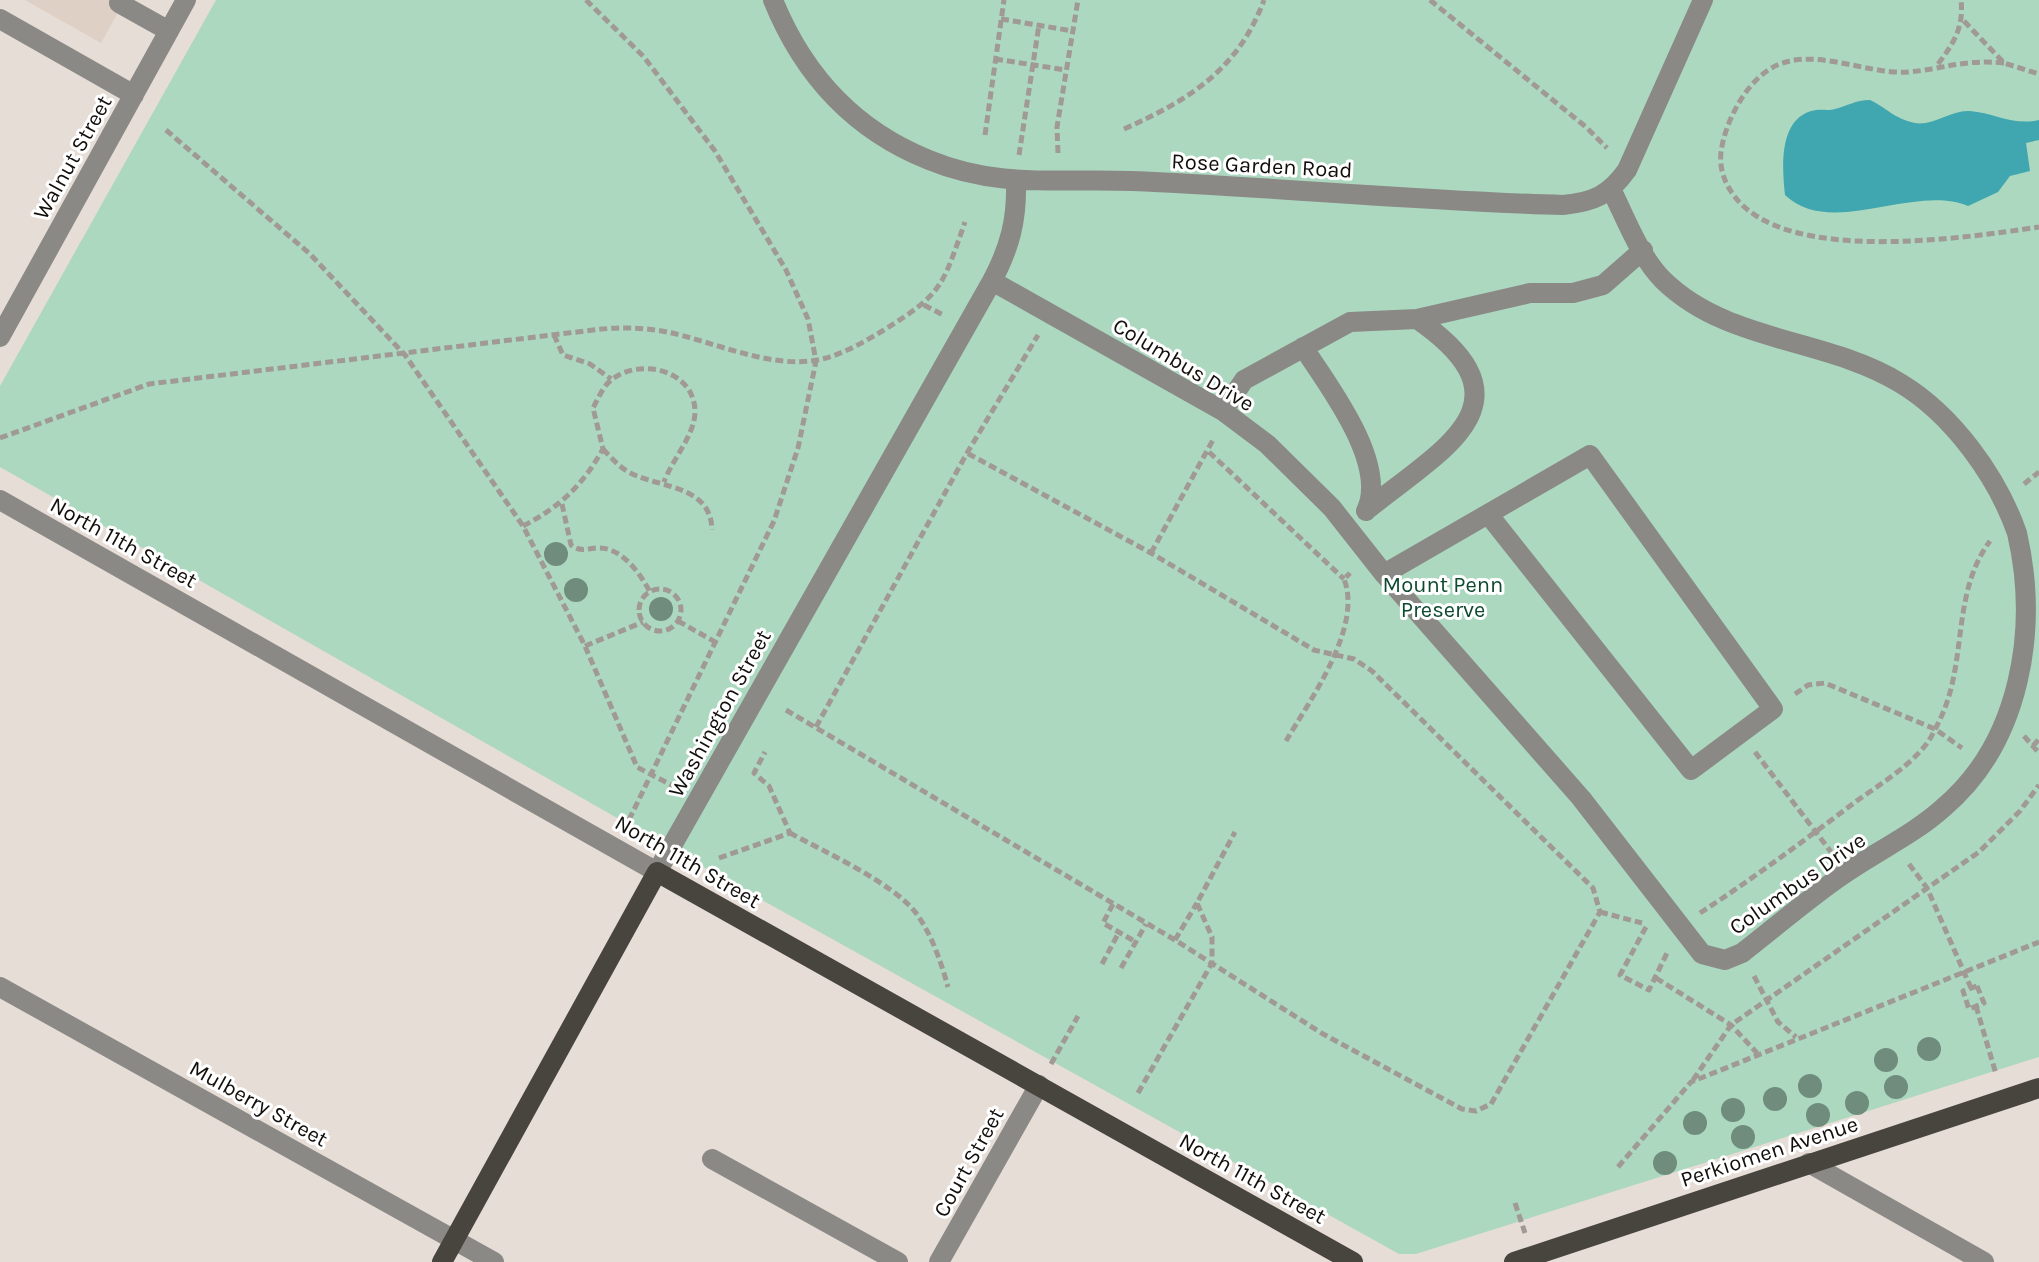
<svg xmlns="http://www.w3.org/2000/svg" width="2039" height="1262" font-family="Karla,sans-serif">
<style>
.built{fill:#dfd0c5}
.green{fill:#acd8c0}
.water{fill:#40a6af}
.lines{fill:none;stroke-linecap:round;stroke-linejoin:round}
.path{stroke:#a09994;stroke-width:5;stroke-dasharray:8 4;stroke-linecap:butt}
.minor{stroke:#8b8985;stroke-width:20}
.major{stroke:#48443e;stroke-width:20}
.tree{fill:#6f8c7c}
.labels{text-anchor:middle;stroke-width:6;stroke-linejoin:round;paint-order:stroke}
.street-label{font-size:22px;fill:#110e0c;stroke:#fff}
.park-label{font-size:22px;fill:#0d4a31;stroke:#fff}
</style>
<rect width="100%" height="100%" fill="#e6ddd7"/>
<path class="built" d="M 25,0 L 125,0 L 101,43 Z"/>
<path class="green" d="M 216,0 L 2039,0 L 2039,1057 L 1416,1254 L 1399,1254 L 735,885 L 0,467 L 0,386 Z"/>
<path class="water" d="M 1870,100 C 1887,108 1893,118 1915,123 C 1934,126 1950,110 1970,111 C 1994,113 2014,126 2039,120 L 2039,140 L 2026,143 L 2030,171 L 2010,176 L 1998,192 L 1968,206 C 1914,183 1831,239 1785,195 C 1782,167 1778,116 1816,110 C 1822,109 1828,111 1835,109 C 1848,106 1855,100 1870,100 Z"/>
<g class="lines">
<path class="path" d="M 586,0 L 644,57 L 715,151 L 786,270 L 808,319 L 816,361 L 798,448 L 774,521 L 626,826
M 1430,0 L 1586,127 L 1607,148
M 1001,19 L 1073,31
M 1964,21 L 2004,63 L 2039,74
M 995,59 L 1066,70
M 2004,63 C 1962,59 1945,69 1908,72 C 1865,75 1809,44 1770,69 C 1744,85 1725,123 1721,152 C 1719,169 1725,184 1735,197 C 1788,265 1963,238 2039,227
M 1938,64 C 1954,43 1964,27 1961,0
M 1124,129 C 1189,100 1238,70 1264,0
M 166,130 L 310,254 L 405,355 L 523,526 L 585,646 L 637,767 L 675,787
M 985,135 L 1004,0
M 1058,153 L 1057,127 L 1078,0
M 1019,155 L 1039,25
M 924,305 L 945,316
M 554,335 L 563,355 L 590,364 L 611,379
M 0,438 L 149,384 L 593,330 C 618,327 642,327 667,332 C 712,341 770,369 817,360 C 840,356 864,342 884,330 C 943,293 942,287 965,222
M 603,449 C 613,460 623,471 637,476 C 667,488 711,488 712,530
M 1209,452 L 1344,579
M 2024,484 L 2039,472
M 562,504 L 571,545 C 580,552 586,549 596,548 C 621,546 640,573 650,592
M 523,526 C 561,506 582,486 603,449 L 593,408 C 598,399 602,388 610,381 C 639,356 696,370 695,413 C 694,436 672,460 664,482
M 1151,553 L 1214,438
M639 610a21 21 0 1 1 42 0a21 21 0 1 1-42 0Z
M 678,621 L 717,643
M 585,646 L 643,622
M 1795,694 L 1808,685 L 1825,683 L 1935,729 L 1962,748
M 786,710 L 1175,940 L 1323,1034 L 1462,1109 L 1476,1111 L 1491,1104 L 1600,912 L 1593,888 L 1372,671 L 1354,659 L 1314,650 L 1151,553 L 967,453
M 816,727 L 967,453 L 1038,335
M 2024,736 L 2039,753
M 1286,741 C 1310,700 1363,627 1344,579 L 1350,573
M 2033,746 L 2039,739
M 1755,752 L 1831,852
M 790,833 C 825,852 893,883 916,913 C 932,935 941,962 948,987
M 719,858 L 790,833 L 769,786 L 754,773 L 765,752
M 1909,864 L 1927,888 L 1971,988
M 1113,904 L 1103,923 L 1136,942
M 1600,912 L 1642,923
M 1700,913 C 1754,878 1806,839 1858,800 C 1882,783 1910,766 1928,742 C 1933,734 1938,724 1942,715 C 1967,659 1952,592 1990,541
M 1646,927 L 1620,975 L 1649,990 L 1667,953
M 1175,940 L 1197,903
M 1102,964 L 1119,932
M 1121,968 L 1146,924
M 1754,976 L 1778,1022 L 1796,1037
M 1656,978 L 1731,1025 L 1757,1053
M 1977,986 L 1984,1003 L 1969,1009 L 1963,991 Z
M 1976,1006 L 1996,1074
M 1051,1064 L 1078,1016
M 1693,1080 L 1731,1025 L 1979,852 L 2020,811 L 2039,785
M 1138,1093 L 1212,963 L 1212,937 L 1197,903 L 1235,832
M 1618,1167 L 1691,1082 L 2039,942
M 1515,1203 L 1525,1233"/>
<path class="minor" d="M 773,0 C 803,74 854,130 929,160 C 999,189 1060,178 1132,181 C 1276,187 1419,201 1563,205 C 1594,202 1609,195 1627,170 L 1703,0
M 119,3 L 169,31
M 0,19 L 134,95
M 992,281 L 1223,411 L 1267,444 L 1332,508 L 1384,574 L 1581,798 L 1702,954 L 1725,960 L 1742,953 C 1777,926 1811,896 1847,872 C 1879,850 1914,834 1943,808 C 2021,742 2039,629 2017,533 C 1997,476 1952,414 1900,383 C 1827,338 1727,343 1663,280 C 1640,257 1626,219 1612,191
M 0,337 L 186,0
M 1303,347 C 1328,385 1389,464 1366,511
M 1223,411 L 1244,380 L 1350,322 L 1417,319 L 1530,293 L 1573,293 L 1603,285 L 1643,250
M 0,500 L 657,872 L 992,281 C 1010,247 1017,220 1016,182
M 1368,509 C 1444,448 1537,402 1417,319
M 1384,574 L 1590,455 L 1773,709 L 1691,770 L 1488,514
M 0,987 L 494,1262
M 712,1159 L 898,1262
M 1809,1163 L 1984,1262
M 939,1262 L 1039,1085"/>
<path class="major" d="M 442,1262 L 657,872 L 1353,1262
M 1514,1262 L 2039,1088"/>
</g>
<g class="tree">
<circle cx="556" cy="554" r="12"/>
<circle cx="576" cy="590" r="12"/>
<circle cx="661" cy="609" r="12"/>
<circle cx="1929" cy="1049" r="12"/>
<circle cx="1886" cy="1060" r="12"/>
<circle cx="1810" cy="1086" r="12"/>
<circle cx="1896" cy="1087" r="12"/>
<circle cx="1775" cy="1099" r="12"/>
<circle cx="1857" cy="1103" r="12"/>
<circle cx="1733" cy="1110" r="12"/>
<circle cx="1818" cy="1115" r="12"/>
<circle cx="1695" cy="1123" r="12"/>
<circle cx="1743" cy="1137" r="12"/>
<circle cx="1665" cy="1163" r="12"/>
</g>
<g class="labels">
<g class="street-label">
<text transform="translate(72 157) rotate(-61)" y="8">Walnut Street</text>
<text transform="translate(1262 165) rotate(3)" y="8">Rose Garden Road</text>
<text transform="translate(1184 364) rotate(31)" y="8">Columbus Drive</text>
<text transform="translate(124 542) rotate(29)" y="8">North 11th Street</text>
<text transform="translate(719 713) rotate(-61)" y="8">Washington Street</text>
<text transform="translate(688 861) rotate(30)" y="8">North 11th Street</text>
<text transform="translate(1797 883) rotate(-35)" y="8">Columbus Drive</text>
<text transform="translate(259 1103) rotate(29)" y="8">Mulberry Street</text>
<text transform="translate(1769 1151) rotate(-18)" y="8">Perkiomen Avenue</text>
<text transform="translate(968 1162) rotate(-61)" y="8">Court Street</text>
<text transform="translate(1253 1178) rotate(29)" y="8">North 11th Street</text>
</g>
<g class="park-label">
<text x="1443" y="592">Mount Penn<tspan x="1443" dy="25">Preserve</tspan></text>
</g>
</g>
</svg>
